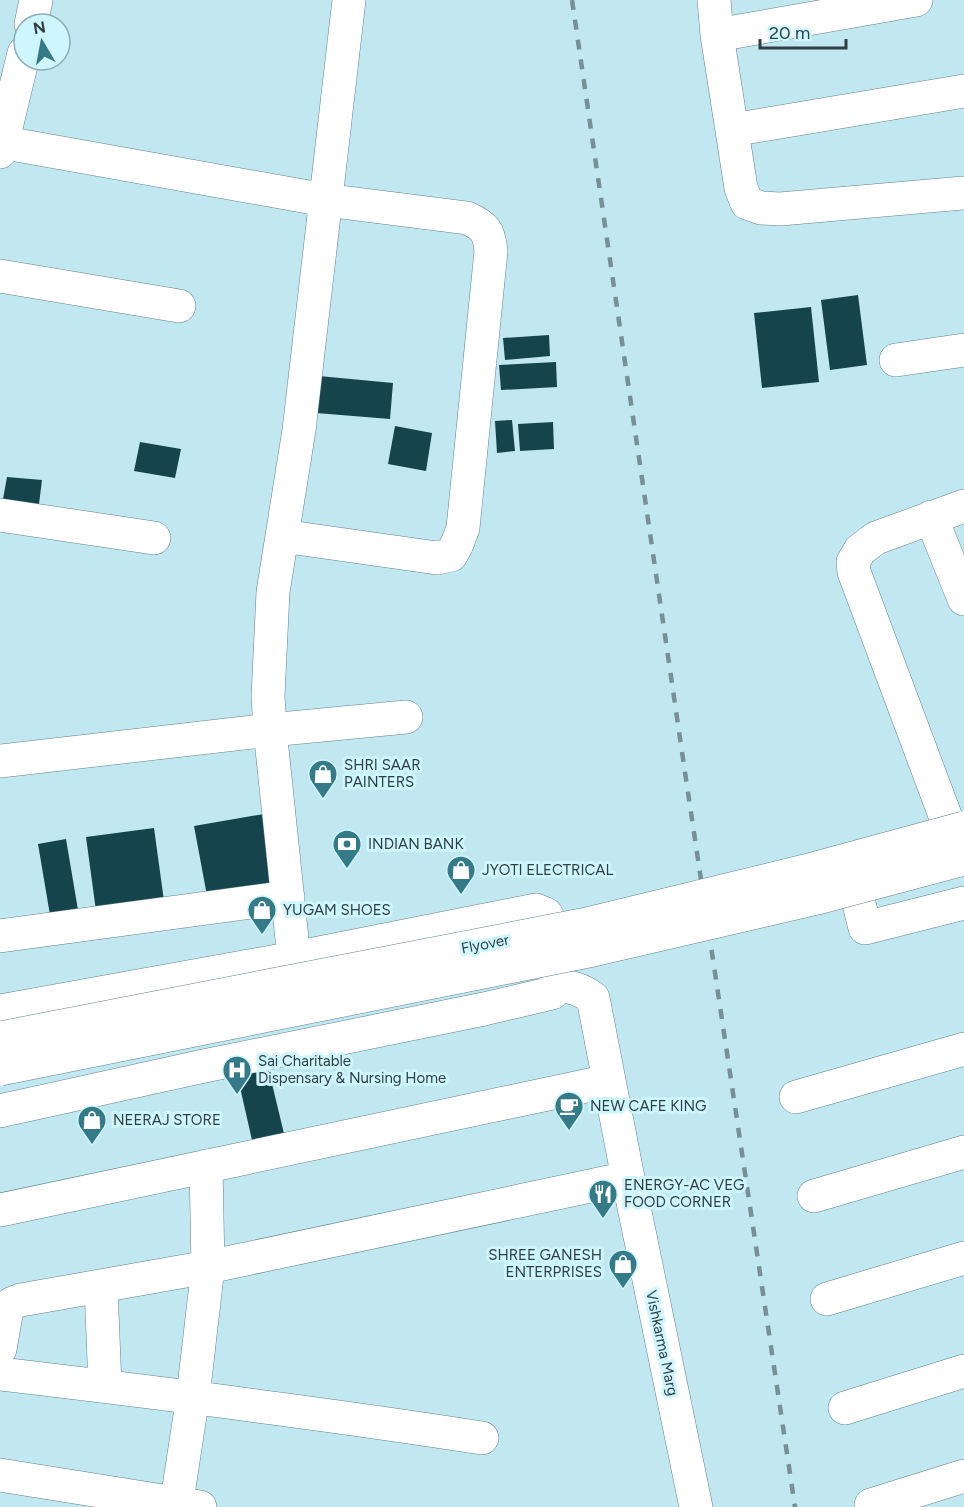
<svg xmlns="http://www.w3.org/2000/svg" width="964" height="1507" font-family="Figtree,sans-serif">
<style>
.building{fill:#15444d}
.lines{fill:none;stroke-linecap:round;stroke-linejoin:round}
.minor-casing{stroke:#5f838b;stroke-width:34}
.tertiary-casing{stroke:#5f838b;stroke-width:34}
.minor{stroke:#fff;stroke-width:33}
.tertiary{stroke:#fff;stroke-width:33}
.rail{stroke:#759096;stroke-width:4.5;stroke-dasharray:10 10;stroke-linecap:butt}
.secondary-bridge-casing{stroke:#5f838b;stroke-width:34;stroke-linecap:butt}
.secondary-bridge{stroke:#fff;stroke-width:33}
.labels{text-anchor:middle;stroke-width:6;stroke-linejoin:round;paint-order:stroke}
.poi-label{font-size:15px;fill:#2f3f43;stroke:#cef6fe;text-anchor:start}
.street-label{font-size:15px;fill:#2f3f43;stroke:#cef6fe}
</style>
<rect width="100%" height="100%" fill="#c1e8f1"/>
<path class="building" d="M 858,295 L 867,365 L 830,370 L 821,300 Z
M 811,307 L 819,382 L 762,388 L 754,313 Z
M 549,335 L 550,356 L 505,360 L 503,338 Z
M 556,362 L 557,387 L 501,390 L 499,365 Z
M 319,376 L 393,383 L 390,419 L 316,413 Z
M 512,420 L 515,451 L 497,453 L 495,421 Z
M 553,422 L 554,449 L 520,451 L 518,424 Z
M 395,426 L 432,433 L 426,471 L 388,464 Z
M 140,442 L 181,449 L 175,478 L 134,471 Z
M 7,477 L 42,480 L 38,512 L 1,510 Z
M 264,814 L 278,888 L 208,901 L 194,826 Z
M 154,828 L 164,901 L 96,911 L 86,837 Z
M 66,839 L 78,910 L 50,915 L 38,844 Z
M 268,1067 L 286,1142 L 254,1149 L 237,1074 Z"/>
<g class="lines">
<g class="minor-casing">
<path id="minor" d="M 714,0 L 717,35 L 741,188 L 747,203 L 761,208 L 780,209 L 964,193
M 717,35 L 916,0
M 732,130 L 964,91
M 0,142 L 325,200 L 467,218 C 485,226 489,231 491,251 L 463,528 L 457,544 L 451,555 L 437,558 L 282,536
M 0,276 L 179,306
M 896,360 L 964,350
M 0,515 L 154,538
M 931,517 L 964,599
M 0,761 L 270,730 L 406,717
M 946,818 L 854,572 L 853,562 L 860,550 L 876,538 L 964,506
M 0,936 L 288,897
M 294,958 L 270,730 L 268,696 L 273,592 L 299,430 L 349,0
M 557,985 C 571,987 581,989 593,998 L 628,1178 L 696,1507
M 796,1097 L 964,1049
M 814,1196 L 964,1152
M 0,1210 L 609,1081
M 101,1287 L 105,1386
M 827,1299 L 964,1258
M 0,1349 L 7,1309 C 10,1303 15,1302 21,1300 L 208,1267 L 628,1178
M 0,1374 C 161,1393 322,1413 482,1438
M 845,1408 L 964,1371
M 0,1475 L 200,1507
M 871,1505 L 964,1476
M 176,1507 L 193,1396 L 208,1267 L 206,1166"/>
</g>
<g class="tertiary-casing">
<path id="tertiary" d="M 31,24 L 36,0
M 0,152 L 24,53
M 849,862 L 865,928 L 964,903
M 0,1011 L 294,958 L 536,910 L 546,914 L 549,920 L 557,985 L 556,989 L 552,993 L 484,1009 L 204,1066 L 0,1111"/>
</g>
<use href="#minor" class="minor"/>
<use href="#tertiary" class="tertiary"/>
<path class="rail" d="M 572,0 L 687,786 L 795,1507"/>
<g class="secondary-bridge-casing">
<path id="secondary-bridge" d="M 0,1038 L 587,924 L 813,869 L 964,828
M 0,1069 L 593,950 L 817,898 L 964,859"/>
</g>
<use href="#secondary-bridge" class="secondary-bridge"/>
</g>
<defs>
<g id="shop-pin" transform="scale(1.5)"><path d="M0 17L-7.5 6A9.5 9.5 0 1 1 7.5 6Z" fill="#347a87" stroke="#cef6fe"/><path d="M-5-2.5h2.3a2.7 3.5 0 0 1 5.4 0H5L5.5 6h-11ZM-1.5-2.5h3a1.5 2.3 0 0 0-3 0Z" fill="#fff"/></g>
<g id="bank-pin" transform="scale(1.5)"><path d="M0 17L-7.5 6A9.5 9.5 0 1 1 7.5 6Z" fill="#347a87" stroke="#cef6fe"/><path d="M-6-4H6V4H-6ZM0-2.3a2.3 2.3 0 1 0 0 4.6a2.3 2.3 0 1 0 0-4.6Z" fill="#fff"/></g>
<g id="hospital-pin" transform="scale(1.5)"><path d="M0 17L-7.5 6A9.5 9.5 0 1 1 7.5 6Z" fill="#347a87" stroke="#cef6fe"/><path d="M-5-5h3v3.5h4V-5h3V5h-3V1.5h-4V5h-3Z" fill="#fff"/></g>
<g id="cafe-pin" transform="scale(1.5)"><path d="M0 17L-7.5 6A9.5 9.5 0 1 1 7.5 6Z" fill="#347a87" stroke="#cef6fe"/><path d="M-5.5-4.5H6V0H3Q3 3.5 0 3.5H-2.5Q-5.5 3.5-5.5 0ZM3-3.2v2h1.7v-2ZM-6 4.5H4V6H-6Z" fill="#fff"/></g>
<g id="restaurant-pin" transform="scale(1.5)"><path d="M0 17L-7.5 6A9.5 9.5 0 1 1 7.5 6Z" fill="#347a87" stroke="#cef6fe"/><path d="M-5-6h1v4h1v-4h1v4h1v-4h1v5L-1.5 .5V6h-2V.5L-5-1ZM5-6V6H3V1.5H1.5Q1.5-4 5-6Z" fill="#fff"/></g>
</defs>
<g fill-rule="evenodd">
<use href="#shop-pin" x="323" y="774"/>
<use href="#bank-pin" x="347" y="844"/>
<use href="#shop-pin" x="461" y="870"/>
<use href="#shop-pin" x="262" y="910"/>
<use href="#hospital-pin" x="237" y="1070"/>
<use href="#cafe-pin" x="569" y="1106"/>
<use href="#shop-pin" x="92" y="1120"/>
<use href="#restaurant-pin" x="603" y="1194"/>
<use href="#shop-pin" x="623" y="1264"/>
</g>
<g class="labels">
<g class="poi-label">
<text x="344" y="770">SHRI SAAR<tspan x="344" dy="17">PAINTERS</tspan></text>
<text x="368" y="849">INDIAN BANK</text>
<text x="482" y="875">JYOTI ELECTRICAL</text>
<text x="283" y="915">YUGAM SHOES</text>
<text x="258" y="1066">Sai Charitable<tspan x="258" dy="17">Dispensary &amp; Nursing Home</tspan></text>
<text x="590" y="1111">NEW CAFE KING</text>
<text x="113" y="1125">NEERAJ STORE</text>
<text x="624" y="1190">ENERGY-AC VEG<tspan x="624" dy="17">FOOD CORNER</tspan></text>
<text x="602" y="1260" text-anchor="end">SHREE GANESH<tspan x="602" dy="17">ENTERPRISES</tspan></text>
</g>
<g class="street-label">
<text transform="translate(485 944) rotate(-11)" y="5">Flyover</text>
<text transform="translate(662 1343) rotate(78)" y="5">Vishkarma Marg</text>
</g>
</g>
<g transform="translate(42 42) rotate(350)"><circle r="28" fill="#cef6fe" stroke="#8eadb3" stroke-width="1.5"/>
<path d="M0-4.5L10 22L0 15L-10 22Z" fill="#347a87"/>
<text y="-9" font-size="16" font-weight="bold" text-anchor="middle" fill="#2f3f43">N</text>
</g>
<path d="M760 39v9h86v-9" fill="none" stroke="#2f3f43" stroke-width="3"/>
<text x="769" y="39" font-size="18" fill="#2f3f43" stroke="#cef6fe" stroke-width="4.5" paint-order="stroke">20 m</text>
</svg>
